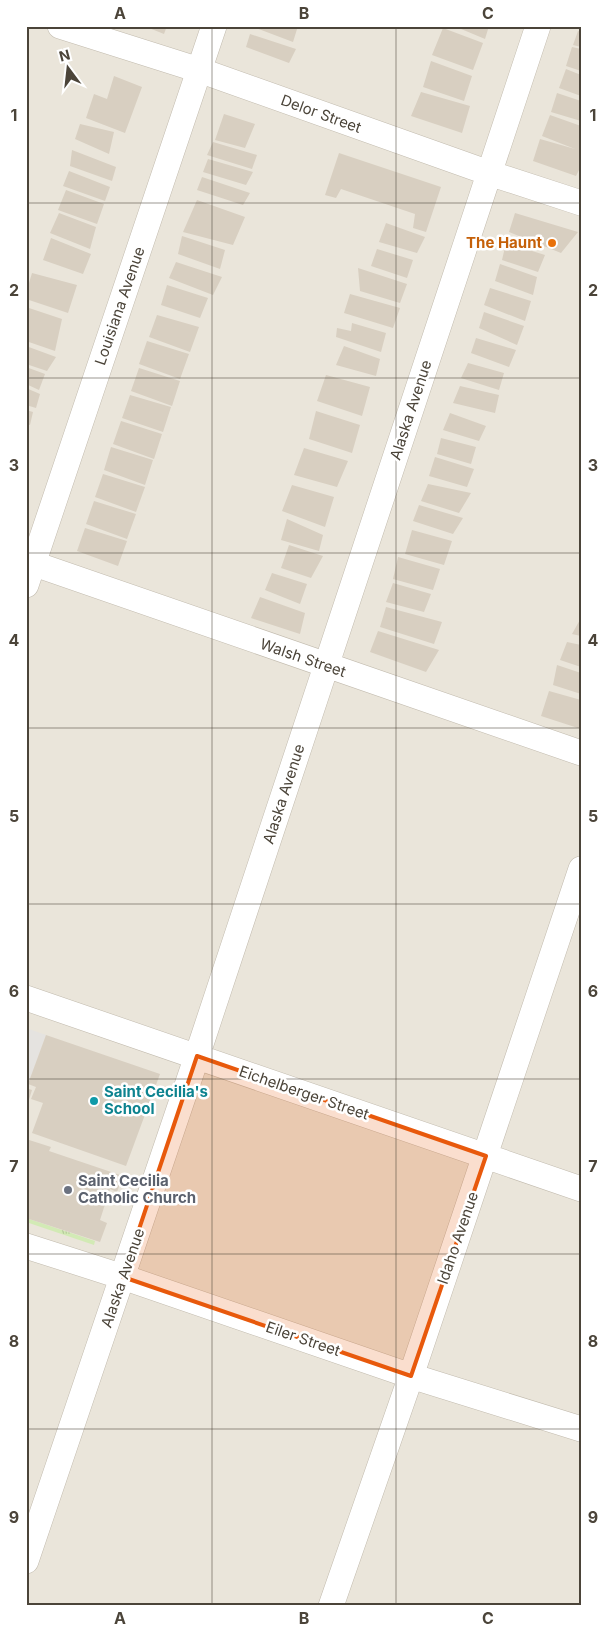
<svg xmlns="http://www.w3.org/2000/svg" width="607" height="1632" font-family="Inter,sans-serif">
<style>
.residential{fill:#eae5da}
.grass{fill:url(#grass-tufts)}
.parking{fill:#e5e3e0}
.building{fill:#d8cfc1}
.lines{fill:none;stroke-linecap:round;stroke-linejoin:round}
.minor-casing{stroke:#c2bbae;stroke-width:26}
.minor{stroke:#fff;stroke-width:25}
.marked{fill:#e8590c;fill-opacity:0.2;stroke:#e8590c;stroke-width:4;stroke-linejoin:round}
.grid{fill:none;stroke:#4b4439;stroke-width:1;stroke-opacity:0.55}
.food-dot{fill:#e8710a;stroke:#fff;stroke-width:2}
.culture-dot{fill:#0f9aa8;stroke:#fff;stroke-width:2}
.worship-dot{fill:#6b7280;stroke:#fff;stroke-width:2}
.labels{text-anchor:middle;stroke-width:5;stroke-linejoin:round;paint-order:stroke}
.street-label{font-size:15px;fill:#4b4439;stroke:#fff}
.food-label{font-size:15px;font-weight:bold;fill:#c56008;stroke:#fff;text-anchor:end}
.culture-label{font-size:15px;font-weight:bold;fill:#0d838f;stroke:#fff;text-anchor:start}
.worship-label{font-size:15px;font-weight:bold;fill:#5b616d;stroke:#fff;text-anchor:start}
.neatline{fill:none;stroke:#4b4439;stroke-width:2}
.grid-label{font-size:16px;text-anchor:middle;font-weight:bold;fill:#4b4439}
</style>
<defs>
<pattern id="grass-tufts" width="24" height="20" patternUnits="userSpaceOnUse" patternTransform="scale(1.25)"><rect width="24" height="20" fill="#d2eab5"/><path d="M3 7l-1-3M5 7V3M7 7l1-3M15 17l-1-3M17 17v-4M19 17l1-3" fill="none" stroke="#b6ca9c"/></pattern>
</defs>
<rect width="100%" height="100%" fill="#f6f3ec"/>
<path class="residential" d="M 26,26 L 581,26 L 581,1606 L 26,1606 Z"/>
<path class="grass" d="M 26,1218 L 95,1241 L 94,1245 L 26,1222 Z"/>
<path class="parking" d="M 26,1028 L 46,1035 L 27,1088 L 26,1088 Z"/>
<path class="building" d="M 144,26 L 167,26 L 164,34 Z
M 251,26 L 298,26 L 293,42 Z
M 454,26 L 489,26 L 485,39 Z
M 443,28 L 483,43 L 473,70 L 432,55 Z
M 578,31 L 581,32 L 581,47 L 573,45 Z
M 250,34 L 296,49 L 289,63 L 246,47 Z
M 572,47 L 581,49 L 581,71 L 566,66 Z
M 431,61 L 472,76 L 464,101 L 423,87 Z
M 566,69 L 581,75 L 581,96 L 559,88 Z
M 114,76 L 142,87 L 125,133 L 86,118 L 94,94 L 107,99 Z
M 421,92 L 470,106 L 462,133 L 411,116 Z
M 557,93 L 581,101 L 581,121 L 551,112 Z
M 224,114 L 255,124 L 245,148 L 215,140 Z
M 550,115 L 581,126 L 581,166 L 576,176 L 533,161 L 540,139 L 575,149 L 542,136 Z
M 80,124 L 114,132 L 109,154 L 75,139 Z
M 213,142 L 257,155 L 252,169 L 207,155 Z
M 72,150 L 116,167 L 112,181 L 70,166 Z
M 339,153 L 441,187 L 426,232 L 413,228 L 415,214 L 341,189 L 336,198 L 325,195 Z
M 208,159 L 253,172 L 246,185 L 203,172 Z
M 69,171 L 110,187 L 105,201 L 63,186 Z
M 202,177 L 250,193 L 243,205 L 197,190 Z
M 66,190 L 104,204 L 97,224 L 58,210 Z
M 197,200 L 245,217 L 233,245 L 183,232 Z
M 59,213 L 96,227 L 90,249 L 50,233 Z
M 515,213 L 578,232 L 561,253 L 509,232 Z
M 386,223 L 425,237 L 417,253 L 379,242 Z
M 182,236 L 225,250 L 220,269 L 178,254 Z
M 51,238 L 91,254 L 83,274 L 43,260 Z
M 506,243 L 545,255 L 538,272 L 502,260 Z
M 377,249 L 413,260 L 407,278 L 371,266 Z
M 176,262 L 222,277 L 213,295 L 169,278 Z
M 500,264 L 537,277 L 533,295 L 495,281 Z
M 358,268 L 407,284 L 400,303 L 360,291 Z
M 32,273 L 77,285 L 68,313 L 26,299 L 26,293 Z
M 167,285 L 208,298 L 200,318 L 161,305 Z
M 490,288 L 531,301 L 525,321 L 484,305 Z
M 350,294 L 400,308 L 393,328 L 344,313 Z
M 26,307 L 62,319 L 55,351 L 26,341 Z
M 484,312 L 524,326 L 517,345 L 479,328 Z
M 157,315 L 199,327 L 190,352 L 149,337 Z
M 352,323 L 386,333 L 381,352 L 336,337 L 337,328 L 351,331 Z
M 476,338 L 516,350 L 509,367 L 471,353 Z
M 147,341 L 189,354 L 180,379 L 139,364 Z
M 26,346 L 56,357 L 47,371 L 26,364 Z
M 344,346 L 380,359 L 376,376 L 336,365 Z
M 468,363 L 504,373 L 499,390 L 461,378 Z
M 26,367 L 45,374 L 39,390 L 26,384 Z
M 139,368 L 180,381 L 172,406 L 131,391 Z
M 326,375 L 370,387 L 362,416 L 317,401 Z
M 460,386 L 499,395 L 495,413 L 453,403 Z
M 26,388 L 40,394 L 36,408 L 26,405 Z
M 130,395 L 171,407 L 163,432 L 122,418 Z
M 26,410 L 33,412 L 30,425 L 26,424 Z
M 316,411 L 360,425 L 352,453 L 309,439 Z
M 450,413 L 486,426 L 479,441 L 443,430 Z
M 121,421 L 162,434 L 154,459 L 113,444 Z
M 441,438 L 476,447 L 471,464 L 437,454 Z
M 111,447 L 153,460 L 145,485 L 104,470 Z
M 304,448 L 348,461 L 337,487 L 294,475 Z
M 435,457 L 474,469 L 467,487 L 429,476 Z
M 103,474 L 145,487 L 136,512 L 95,497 Z
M 428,484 L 471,493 L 459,513 L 421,501 Z
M 292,485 L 334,497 L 325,527 L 282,511 Z
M 94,501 L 136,514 L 127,539 L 86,524 Z
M 419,505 L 463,518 L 453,534 L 413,521 Z
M 287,519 L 323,535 L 319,551 L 281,540 Z
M 85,528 L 127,541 L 118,566 L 77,551 Z
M 412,530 L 452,541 L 444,565 L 405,554 Z
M 289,545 L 323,556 L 311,578 L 281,568 Z
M 398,557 L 440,569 L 433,590 L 393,579 Z
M 272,573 L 307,584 L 300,604 L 265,590 Z
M 393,583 L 431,594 L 424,612 L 386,602 Z
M 260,597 L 305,613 L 300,634 L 251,618 Z
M 386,607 L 442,622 L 434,644 L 380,627 Z
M 581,618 L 581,636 L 572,634 Z
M 378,631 L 439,650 L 426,672 L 370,652 Z
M 567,642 L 581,645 L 581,667 L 560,660 Z
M 557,665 L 581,673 L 581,694 L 553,685 Z
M 549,691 L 581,700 L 581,729 L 541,716 Z
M 46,1035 L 160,1074 L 126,1166 L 32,1133 L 43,1103 L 31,1099 L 36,1087 L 28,1084 Z
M 26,1088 L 32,1090 L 27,1106 L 26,1106 Z
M 26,1139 L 51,1147 L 49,1151 L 123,1176 L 117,1192 L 110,1189 L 100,1220 L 107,1223 L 100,1242 L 26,1218 Z"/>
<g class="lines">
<g class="minor-casing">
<path id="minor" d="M 60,26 L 199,70 L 489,173 L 581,203
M 26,561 L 581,753
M 26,585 L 214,26
M 26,998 L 581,1189
M 26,1246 L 123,1277 L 411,1376 L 581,1429
M 26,1561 L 197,1056 L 538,26
M 331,1606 L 411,1376 L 581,869"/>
</g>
<use href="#minor" class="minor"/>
</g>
<path class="marked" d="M 197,1056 L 486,1156 L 411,1376 L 123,1277 Z"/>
<path class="grid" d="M 212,26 L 212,1606M 396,26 L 396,1606M 26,203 L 581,203M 26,378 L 581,378M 26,553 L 581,553M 26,728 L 581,728M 26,904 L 581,904M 26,1079 L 581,1079M 26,1254 L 581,1254M 26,1429 L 581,1429"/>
<circle class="food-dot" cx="552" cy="243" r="5"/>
<circle class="culture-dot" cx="94" cy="1101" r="5"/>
<circle class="worship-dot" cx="68" cy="1190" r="5"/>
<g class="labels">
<g class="street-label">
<text transform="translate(321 114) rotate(20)" y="5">Delor Street</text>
<text transform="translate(120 306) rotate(-71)" y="5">Louisiana Avenue</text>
<text transform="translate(411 410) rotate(-72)" y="5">Alaska Avenue</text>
<text transform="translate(303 658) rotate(19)" y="5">Walsh Street</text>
<text transform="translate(284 794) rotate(-72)" y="5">Alaska Avenue</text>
<text transform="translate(304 1093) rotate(19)" y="5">Eichelberger Street</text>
<text transform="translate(458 1238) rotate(-71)" y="5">Idaho Avenue</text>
<text transform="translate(123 1278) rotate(-71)" y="5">Alaska Avenue</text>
<text transform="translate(303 1339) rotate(19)" y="5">Eiler Street</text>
</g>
<g class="food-label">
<text x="542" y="248">The Haunt</text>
</g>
<g class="culture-label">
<text x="104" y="1097">Saint Cecilia's<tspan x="104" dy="17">School</tspan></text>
</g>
<g class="worship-label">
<text x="78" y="1186">Saint Cecilia<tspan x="78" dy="17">Catholic Church</tspan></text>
</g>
</g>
<rect width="607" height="1632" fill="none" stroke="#ffffff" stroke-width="55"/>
<g transform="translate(68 68) rotate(345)" stroke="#ffffff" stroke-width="4" paint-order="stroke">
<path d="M0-4L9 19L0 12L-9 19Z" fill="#4b4439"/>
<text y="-8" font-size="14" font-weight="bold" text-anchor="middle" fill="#4b4439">N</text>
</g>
<rect x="28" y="28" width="552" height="1576" class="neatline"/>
<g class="grid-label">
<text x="120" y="19">A</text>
<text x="304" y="19">B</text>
<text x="488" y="19">C</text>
<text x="14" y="121">1</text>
<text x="593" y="121">1</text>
<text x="14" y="296">2</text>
<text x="593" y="296">2</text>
<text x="14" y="471">3</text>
<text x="593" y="471">3</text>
<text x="14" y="646">4</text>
<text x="593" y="646">4</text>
<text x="14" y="822">5</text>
<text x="593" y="822">5</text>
<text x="14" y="997">6</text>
<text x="593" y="997">6</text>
<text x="14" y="1172">7</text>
<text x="593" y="1172">7</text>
<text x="14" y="1347">8</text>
<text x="593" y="1347">8</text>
<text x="14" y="1523">9</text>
<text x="593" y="1523">9</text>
<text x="120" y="1624">A</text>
<text x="304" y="1624">B</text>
<text x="488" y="1624">C</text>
</g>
</svg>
